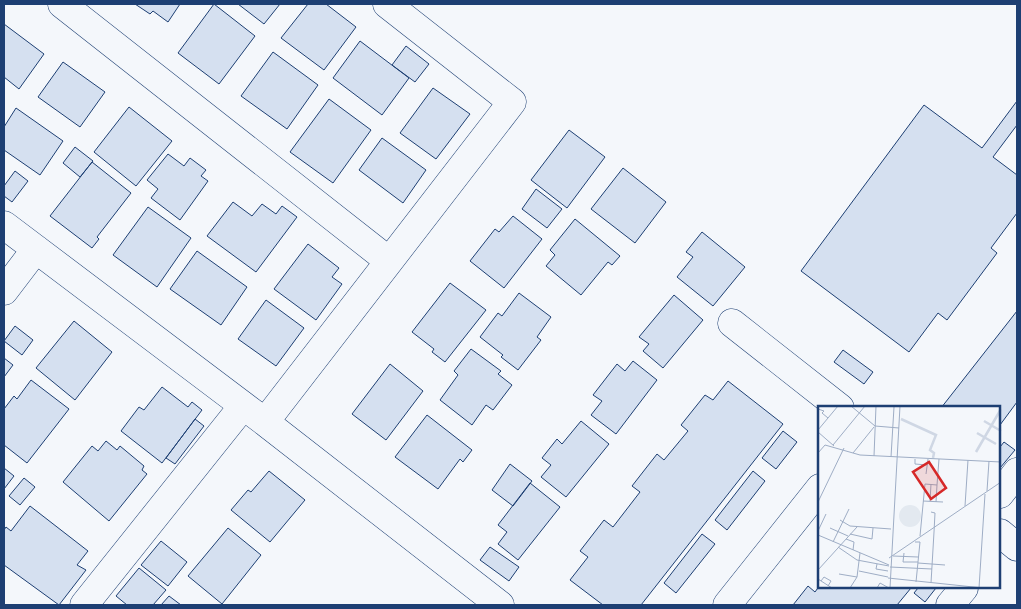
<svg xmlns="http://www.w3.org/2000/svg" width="1021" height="609" font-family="'Work Sans',sans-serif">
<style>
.building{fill:#d5e0f0;stroke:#1d3f73}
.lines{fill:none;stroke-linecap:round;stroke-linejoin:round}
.minor-casing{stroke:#1d3f73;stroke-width:29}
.minor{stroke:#f4f7fb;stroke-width:28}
.inset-river{fill:none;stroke:#cfd7e4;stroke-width:2.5}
.inset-road{fill:none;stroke:#9eadc5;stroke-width:1}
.view{fill:#d62828;fill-opacity:0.15;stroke:#d62828;stroke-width:2.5}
.inset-edge{fill:none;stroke:#1d3f73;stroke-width:2.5}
</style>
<rect width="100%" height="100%" fill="#f4f7fb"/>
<path class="building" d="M 135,4 L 180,4 L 168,22 L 153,11 L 150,14 Z
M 214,4 L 255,36 L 219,84 L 178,53 Z
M 238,4 L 280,4 L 264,24 Z
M 308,4 L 326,4 L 356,27 L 324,70 L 281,38 Z
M 4,24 L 44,54 L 19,89 L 4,77 Z
M 360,41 L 409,78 L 382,115 L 333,78 Z
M 406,46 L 429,64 L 415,82 L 392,65 Z
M 273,52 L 318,85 L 287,129 L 241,96 Z
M 63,62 L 105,92 L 80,127 L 38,97 Z
M 433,88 L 470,114 L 436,159 L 400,133 Z
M 329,99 L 371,130 L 333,183 L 290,152 Z
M 1017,101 L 1017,125 L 993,157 L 1017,175 L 1017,213 L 991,248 L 997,253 L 947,320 L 938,313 L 909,352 L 801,271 L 924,105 L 982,148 Z
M 129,107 L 172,141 L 136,186 L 94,152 Z
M 16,108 L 63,141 L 40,175 L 4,150 L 4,127 Z
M 569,130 L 605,157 L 567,208 L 531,180 Z
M 382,138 L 426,170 L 403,203 L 359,170 Z
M 75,147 L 93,161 L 80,177 L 63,163 Z
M 168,154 L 184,166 L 190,158 L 206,170 L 201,176 L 208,181 L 180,220 L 151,198 L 158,189 L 147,180 Z
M 92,162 L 131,193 L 97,237 L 99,239 L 92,248 L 50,216 Z
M 623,168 L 666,202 L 635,243 L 591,209 Z
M 15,171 L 28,181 L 12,202 L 4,196 L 4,186 Z
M 536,189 L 562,209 L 547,228 L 522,209 Z
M 233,202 L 252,216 L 262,204 L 276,214 L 282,206 L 297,217 L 256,272 L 207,236 Z
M 148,207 L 191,238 L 157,287 L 113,255 Z
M 513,216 L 542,239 L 504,288 L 470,261 L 495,229 L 499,232 Z
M 575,219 L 620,256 L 612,265 L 608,262 L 581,295 L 546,266 L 555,255 L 550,250 Z
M 702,232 L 745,267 L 713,306 L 677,277 L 693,257 L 686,252 Z
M 308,244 L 339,268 L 332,277 L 342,284 L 316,320 L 274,289 Z
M 197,251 L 247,287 L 221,325 L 170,289 Z
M 450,283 L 486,310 L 445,362 L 432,352 L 434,349 L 412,332 Z
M 519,293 L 551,317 L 537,337 L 541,340 L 518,370 L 501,357 L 503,355 L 480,337 L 498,313 L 502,316 Z
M 674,295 L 703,320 L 663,368 L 643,351 L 649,344 L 639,337 Z
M 266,300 L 304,328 L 276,366 L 238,339 Z
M 1017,311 L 1017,402 L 1000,425 L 1000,408 L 941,408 Z
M 74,321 L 112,352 L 75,400 L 36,368 Z
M 15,326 L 33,340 L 22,355 L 4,341 Z
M 471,349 L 501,371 L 498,374 L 512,385 L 493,410 L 486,405 L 472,425 L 440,400 L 458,375 L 454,371 Z
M 843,350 L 873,372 L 864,384 L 834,362 Z
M 4,358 L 13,365 L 4,377 Z
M 633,361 L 657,380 L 616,434 L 591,415 L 602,401 L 593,395 L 617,364 L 625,371 Z
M 390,364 L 423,391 L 386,440 L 352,414 Z
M 31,380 L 69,409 L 27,463 L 4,445 L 4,409 L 14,396 L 17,399 Z
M 728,381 L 783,424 L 641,605 L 603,605 L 570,580 L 588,557 L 580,551 L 604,520 L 613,527 L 640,492 L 632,486 L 657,454 L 664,460 L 688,431 L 681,425 L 705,395 L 713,400 Z
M 162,387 L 188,407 L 192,402 L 202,410 L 162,463 L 121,431 L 139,407 L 144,410 Z
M 427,415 L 472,450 L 463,462 L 460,459 L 438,489 L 395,457 Z
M 195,419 L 204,426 L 175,464 L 166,458 Z
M 581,421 L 609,444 L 566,497 L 541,477 L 551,465 L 542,458 L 557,439 L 562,444 Z
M 783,431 L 797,442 L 776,469 L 762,458 Z
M 106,441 L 117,450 L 120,446 L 144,466 L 142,470 L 147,474 L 109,521 L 63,482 L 92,446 L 98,451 Z
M 1004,442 L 1015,450 L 1000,468 L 1000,447 Z
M 510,464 L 532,481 L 513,506 L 492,490 Z
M 4,468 L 14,476 L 4,489 Z
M 269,471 L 305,500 L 270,542 L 231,510 L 248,490 L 251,492 Z
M 753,471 L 765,481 L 727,530 L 715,520 Z
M 24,478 L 35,487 L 20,505 L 9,496 Z
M 530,483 L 560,507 L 518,560 L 498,544 L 507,532 L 498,525 Z
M 30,506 L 88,551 L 77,565 L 86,570 L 59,605 L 4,565 L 4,530 L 6,527 L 11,531 Z
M 228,528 L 261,555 L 222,604 L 188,576 Z
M 702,534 L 715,544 L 676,593 L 664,583 Z
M 161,541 L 187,562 L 168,586 L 141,565 Z
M 490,547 L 519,567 L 509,581 L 480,560 Z
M 139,568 L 166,590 L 153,605 L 127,605 L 116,596 Z
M 820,585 L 820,588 L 911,588 L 897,605 L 793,605 L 808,586 L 815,592 Z
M 918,588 L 936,588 L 925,602 L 914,593 Z
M 169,596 L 181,605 L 161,605 Z"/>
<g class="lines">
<g class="minor-casing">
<path id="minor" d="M 62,4 L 389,261
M 387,4 L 512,102 L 265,422 L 500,605
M 4,225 L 265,422
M 4,291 L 36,249
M 732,323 L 840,408
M 1000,494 L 1017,472
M 1000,533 L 1017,547
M 84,605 L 243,406
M 727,605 L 820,488
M 950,605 L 964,588"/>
</g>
<use href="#minor" class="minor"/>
</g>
<g transform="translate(818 406)">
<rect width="182" height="182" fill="#f4f7fb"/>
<path d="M81 110a11 11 0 1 1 22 0a11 11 0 1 1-22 0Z" fill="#e3e9f0"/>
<path class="inset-river" d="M 83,13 L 118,29 L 112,44 L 116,47 L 115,52M 166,15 L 183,25M 159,27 L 178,38M 158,46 L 183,3"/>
<path class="inset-road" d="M 33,0 L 57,20 L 81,22M 0,3 L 6,5 L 4,7 L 10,12M 0,24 L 20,0M 0,26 L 16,40M 15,39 L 47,0M 0,47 L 7,39 L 42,49 L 183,56M 35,47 L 56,21M 56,50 L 58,0M 73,51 L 76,1M 97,53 L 97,58 L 109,59M 108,68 L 110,53M 169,85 L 171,55M 105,95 L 125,96M 112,95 L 113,78M 0,96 L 26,42M 118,96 L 119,79M 147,100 L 150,54M 113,106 L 117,107 L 116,126M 22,114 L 32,120 L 73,123M 12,122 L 30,130M 0,125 L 8,108M 32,128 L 54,133 L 55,122M 0,129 L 71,159M 102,130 L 107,78 L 119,79 L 121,53M 28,133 L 36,136 L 35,144M 15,136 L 31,103M 97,136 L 102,136 L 98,176M 20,141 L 39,154 L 71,160M 86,147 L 85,156 L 100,156M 75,150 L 100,151M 71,152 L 183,76M 100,157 L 127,159M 59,158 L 58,163 L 70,165M 72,161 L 114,163M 0,164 L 39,121M 41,165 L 70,171M 21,168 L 39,171M 70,172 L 165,182M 0,173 L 14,182M 3,175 L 6,171 L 13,175 L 10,180M 113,177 L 116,126M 32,182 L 39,171 L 42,147M 59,182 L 62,177 L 71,182M 72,182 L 82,0M 161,182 L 167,88"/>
<path class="view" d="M 111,56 L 128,82 L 113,93 L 95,66 Z"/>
<rect width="182" height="182" class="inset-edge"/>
</g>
<rect width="1021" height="609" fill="none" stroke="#1d3f73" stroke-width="10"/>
</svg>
